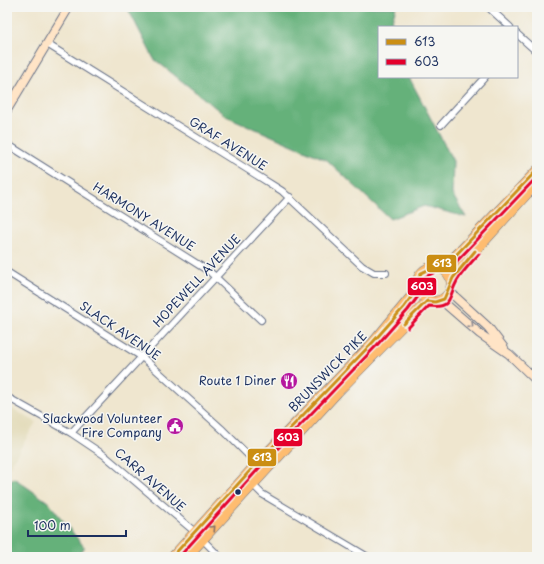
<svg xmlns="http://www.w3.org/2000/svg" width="544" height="564" font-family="'Playpen Sans',sans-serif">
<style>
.built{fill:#e3dbba}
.forest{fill:#65b17a;stroke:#40706c}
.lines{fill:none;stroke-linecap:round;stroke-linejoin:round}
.minor-casing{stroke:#656f86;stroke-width:8}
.secondary-casing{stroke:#656f86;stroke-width:10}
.primary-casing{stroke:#656f86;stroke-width:10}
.minor{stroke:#fff;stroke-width:6}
.secondary{stroke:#ffe4c6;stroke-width:8}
.primary{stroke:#febc70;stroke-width:9}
.bus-1-casing{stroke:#f6f6f2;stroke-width:6}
.bus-2-casing{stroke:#f6f6f2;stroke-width:6}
.bus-1{stroke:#cb8e13;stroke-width:3}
.bus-2{stroke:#e4002b;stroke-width:3}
.oneway{stroke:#8d8a92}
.oneway2{stroke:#816e66}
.bus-dot{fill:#1b2f5e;stroke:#f6f6f2;stroke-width:1.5}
.labels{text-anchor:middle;stroke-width:3;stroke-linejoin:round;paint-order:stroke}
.street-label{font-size:12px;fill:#1b2f5e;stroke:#f6f6f2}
.poi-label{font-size:12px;fill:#1b2f5e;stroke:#f6f6f2;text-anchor:end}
.line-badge{stroke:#f6f6f2;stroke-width:1.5}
.badge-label{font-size:11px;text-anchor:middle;font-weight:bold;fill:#fff}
</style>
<rect width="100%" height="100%" fill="#f6f6f2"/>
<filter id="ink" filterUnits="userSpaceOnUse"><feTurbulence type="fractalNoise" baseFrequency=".025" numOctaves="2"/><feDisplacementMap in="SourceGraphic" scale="8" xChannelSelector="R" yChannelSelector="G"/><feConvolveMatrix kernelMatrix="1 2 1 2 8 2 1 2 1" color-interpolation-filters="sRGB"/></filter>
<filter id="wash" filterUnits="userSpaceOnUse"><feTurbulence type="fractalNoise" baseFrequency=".012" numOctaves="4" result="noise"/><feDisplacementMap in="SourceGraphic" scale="16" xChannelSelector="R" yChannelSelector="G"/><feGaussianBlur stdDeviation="0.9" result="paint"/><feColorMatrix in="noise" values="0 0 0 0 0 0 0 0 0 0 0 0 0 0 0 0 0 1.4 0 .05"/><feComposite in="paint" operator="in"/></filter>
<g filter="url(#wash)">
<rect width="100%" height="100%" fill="#efe6cf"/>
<path class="built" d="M 7,406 L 36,422 L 7,471 Z"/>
<path class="forest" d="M 127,7 L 396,7 L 390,27 L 379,27 L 379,77 L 409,77 L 453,161 L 452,194 L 466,217 L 424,206 L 390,219 L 327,160 L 226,116 L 154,59 Z
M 14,478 L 48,502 L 85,548 L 76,557 L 7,557 L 7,482 Z"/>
</g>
<g filter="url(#ink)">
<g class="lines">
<g class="minor-casing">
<path id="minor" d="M 488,7 L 510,27
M 517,34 L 537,52
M 47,44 L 282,191 L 362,266 L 374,273 L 386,273
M 441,125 L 485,77
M 7,144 L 210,272 L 261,320
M 530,190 L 537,196
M 7,272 L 142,357 L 223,430 L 264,471
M 7,397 L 71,433 L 104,455 L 195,532 L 220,557
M 71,433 L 290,197
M 248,474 L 253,485 L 262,494 L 368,557"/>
</g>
<g class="secondary-casing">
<path id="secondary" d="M 7,110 L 69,7
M 450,292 L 488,327 L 504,348
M 441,300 L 480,334 L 509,354 L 537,381"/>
</g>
<g class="primary-casing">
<path id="primary" d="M417 284a17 17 0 1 1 34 0a17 17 0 1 1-34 0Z
M 436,267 L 453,258 L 537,170
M 451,281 L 460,269 L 537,183
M 172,557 L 257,463 L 373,342 L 417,289
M 187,557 L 338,392 L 427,301"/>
</g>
<use href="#minor" class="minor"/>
<use href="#secondary" class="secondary"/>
<use href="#primary" class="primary"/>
<g class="bus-1-casing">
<path id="bus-1" d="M 404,324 L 427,301 L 435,302 L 444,299 L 453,278 L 475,251
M 172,557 L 257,463 L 373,342 L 404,307 L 417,289 L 417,281 L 421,273 L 453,258 L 537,170"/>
</g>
<g class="bus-2-casing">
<path id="bus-2" d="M 408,328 L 429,306 C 453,309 448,297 457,281 C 463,271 471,263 479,254
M 179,557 L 261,466 L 377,345 L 408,310 L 422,291 L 422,282 L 425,277 L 456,262 L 537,177"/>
</g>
<use href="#bus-1" class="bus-1"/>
<use href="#bus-2" class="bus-2"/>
</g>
<defs><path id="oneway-chevron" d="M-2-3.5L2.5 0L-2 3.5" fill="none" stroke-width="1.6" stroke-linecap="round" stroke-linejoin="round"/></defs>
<use class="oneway" href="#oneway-chevron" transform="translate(471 325) rotate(44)"/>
<use class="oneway2" href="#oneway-chevron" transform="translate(213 528) rotate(-47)"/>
</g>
<defs>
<g id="restaurant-disc" transform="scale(0.9)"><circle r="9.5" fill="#b5179e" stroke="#f6f6f2"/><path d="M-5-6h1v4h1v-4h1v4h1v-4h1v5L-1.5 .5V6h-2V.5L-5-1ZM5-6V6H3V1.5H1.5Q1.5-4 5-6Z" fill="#fff"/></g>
<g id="civic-disc" transform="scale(0.9)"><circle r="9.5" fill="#b5179e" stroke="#f6f6f2"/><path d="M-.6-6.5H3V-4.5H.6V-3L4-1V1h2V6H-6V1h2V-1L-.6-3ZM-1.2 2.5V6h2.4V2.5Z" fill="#fff"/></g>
</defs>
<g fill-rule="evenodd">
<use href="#restaurant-disc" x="289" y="381"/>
<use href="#civic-disc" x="175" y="426"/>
</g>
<circle class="bus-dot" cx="238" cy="492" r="3.5"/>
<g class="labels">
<g class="street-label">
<text transform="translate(228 144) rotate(32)" y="4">GRAF AVENUE</text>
<text transform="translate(144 217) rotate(32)" y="4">HARMONY AVENUE</text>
<text transform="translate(197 281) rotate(-47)" y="4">HOPEWELL AVENUE</text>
<text transform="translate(120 331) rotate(34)" y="4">SLACK AVENUE</text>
<text transform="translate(328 372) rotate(-46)" y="4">BRUNSWICK PIKE</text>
<text transform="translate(150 480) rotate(41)" y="4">CARR AVENUE</text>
</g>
<g class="poi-label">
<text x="276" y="385">Route 1 Diner</text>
<text x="162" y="423">Slackwood Volunteer<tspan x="162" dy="14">Fire Company</tspan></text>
</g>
</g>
<g class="line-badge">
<rect x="426" y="254" width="31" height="19" rx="4" fill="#cb8e13"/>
<rect x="407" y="277" width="30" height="19" rx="4" fill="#e4002b"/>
<rect x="273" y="428" width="30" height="19" rx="4" fill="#e4002b"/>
<rect x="247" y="448" width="30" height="19" rx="4" fill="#cb8e13"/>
</g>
<g class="badge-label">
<text x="442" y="267">613</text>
<text x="422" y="290">603</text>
<text x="288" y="441">603</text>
<text x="262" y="461">613</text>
</g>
<rect width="544" height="564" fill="none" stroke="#f6f6f2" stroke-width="24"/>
<rect x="378" y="26" width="140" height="52" fill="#f6f6f2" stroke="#9ea6b7"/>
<rect x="386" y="39" width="20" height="6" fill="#cb8e13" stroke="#9ea6b7"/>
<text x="414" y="46" font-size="12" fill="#1b2f5e">613</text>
<rect x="386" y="59" width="20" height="6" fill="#e4002b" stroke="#9ea6b7"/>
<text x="414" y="66" font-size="12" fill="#1b2f5e">603</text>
<path d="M28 530v6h98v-6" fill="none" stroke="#1b2f5e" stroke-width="2"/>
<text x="34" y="530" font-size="12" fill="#1b2f5e" stroke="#f6f6f2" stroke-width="3" paint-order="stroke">100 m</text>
</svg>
